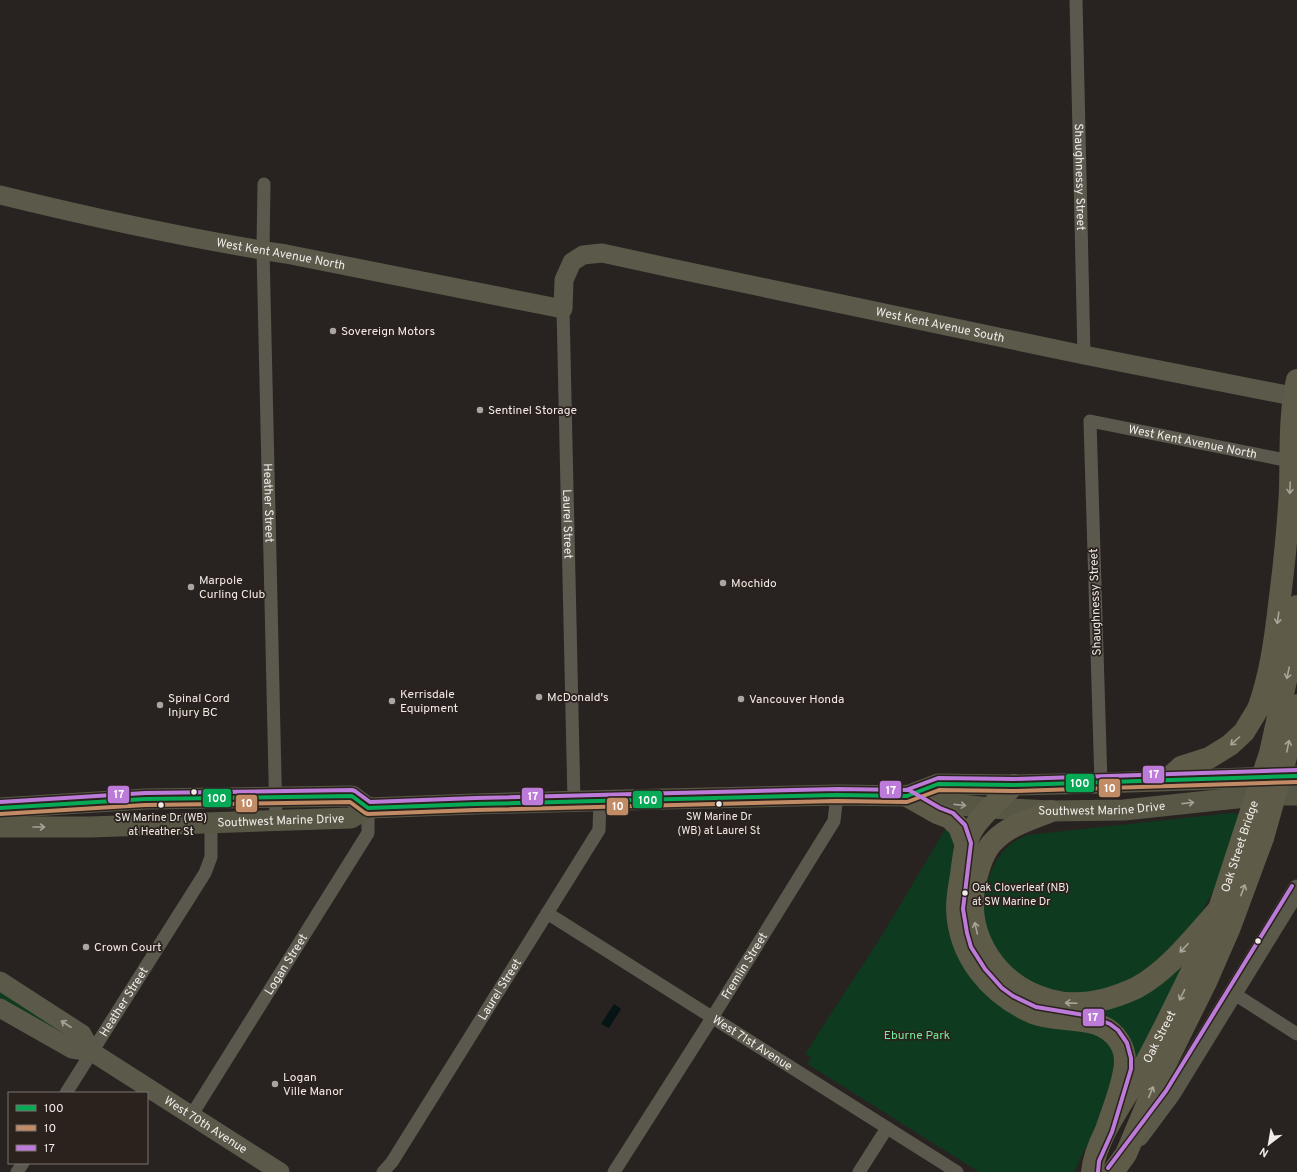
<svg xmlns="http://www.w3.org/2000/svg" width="1297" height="1172" font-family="Overpass,sans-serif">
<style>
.green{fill:#0e3a1f}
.water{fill:#051414}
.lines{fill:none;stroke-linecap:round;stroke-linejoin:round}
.street{stroke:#5b594e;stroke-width:13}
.secondary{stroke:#5a594a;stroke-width:19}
.primary{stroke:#585746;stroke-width:21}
.highway{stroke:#5e5c48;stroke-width:22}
.highway-bridge{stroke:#5e5c48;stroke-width:22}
.bus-1-casing{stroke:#2b221e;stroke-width:7}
.bus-2-casing{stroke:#2b221e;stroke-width:7}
.bus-3-casing{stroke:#2b221e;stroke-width:7}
.bus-1{stroke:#06aa56;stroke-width:4}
.bus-2{stroke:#c18c65;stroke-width:4}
.bus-3{stroke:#bd7bd9;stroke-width:4}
.oneway{stroke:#a8a498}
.oneway2{stroke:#a4a197}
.oneway3{stroke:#a6a299}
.poi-dot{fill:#aba5a2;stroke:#2b221e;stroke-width:1.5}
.bus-dot{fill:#f1ebe8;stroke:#2b221e;stroke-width:1.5}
.labels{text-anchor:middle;stroke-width:3.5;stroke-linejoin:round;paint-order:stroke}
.bus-label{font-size:11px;fill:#f1ebe8;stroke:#2b221e}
.street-label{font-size:12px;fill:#f1ebe8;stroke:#2b221e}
.poi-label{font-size:12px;fill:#f1ebe8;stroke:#2b221e;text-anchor:start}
.park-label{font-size:12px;fill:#73eb99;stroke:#2b221e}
.line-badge{stroke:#2b221e;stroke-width:1.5}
.badge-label{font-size:11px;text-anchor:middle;font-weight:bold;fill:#fff}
</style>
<rect width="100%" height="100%" fill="#282321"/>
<path class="green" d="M 1231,813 L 1243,814 L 1216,886 L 1200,915 L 1167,956 L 1114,989 L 1081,997 L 1052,994 L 1005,965 L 982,923 L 984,880 L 988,880 C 996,858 1005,844 1027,835 Z
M 949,823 L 958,840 L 946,912 L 947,922 L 1092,1030 L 1112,1043 L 1117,1075 L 1090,1139 L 1074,1172 L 979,1172 L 809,1065 L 808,1062 L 811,1057 L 805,1054 L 884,932 Z
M 1181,965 L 1181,967 L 1175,990 L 1137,1068 L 1089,1014 Z
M 0,991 L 74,1039 L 0,999 Z"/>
<path class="water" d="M 614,1004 L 621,1009 L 609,1028 L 601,1024 Z"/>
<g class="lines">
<g class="street">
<path id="s1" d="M 1076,0 L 1084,355"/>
<path id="s2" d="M 264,184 L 263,250 L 276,821"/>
<path id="s3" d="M 563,309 L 574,801"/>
<path id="s4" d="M 1101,783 L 1090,421 L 1295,462"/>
<path id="s5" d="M 547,913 L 957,1172"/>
<path d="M 1233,993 L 1297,1034"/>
<path id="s6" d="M 66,1093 L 205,873 L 211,857 L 211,823"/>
<path id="s7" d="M 191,1116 L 368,833 L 368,808"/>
<path d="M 17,1172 L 23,1163"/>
<path id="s8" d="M 383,1172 L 392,1162 L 599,830 L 600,801"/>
<path id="s9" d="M 614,1172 L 712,1018 L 834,821 L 837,795"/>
<path d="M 859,1172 L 887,1128"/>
</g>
<g class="secondary">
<path id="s10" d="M 0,195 C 94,218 190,239 286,254 L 563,309 L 564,280 L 572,262 L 583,255 L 602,253 L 671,268 L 1084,355 L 1297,397"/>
<path d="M 0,981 L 82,1034 L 92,1052"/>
<path id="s11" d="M 0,1008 L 72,1049 L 92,1052 L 280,1172"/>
<path d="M 1139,1137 L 1171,1094 L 1297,889"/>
</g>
<g class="primary">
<path d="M 907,796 L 938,784 L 1014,785 L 1101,783 L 1297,776"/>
<path d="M 0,808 L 145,799 L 352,796 L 368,808"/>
<path id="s12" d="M 0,827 L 90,827 L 351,818 L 368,808 L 475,804 L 663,799 L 837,795 L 907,796 L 941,803 L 990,808 L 1051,811 L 1124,810 L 1265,795 L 1297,795"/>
</g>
<g class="highway">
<path d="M 1167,780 L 1181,767 L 1209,758 L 1230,745 L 1244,732 L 1258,709"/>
<path d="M 1014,785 C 1001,798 980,815 971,832 C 964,845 963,860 961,875 C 959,886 957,897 957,908 C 958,956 990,994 1033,1013 C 1060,1024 1101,1012 1119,1041 C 1123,1047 1125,1054 1125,1061 C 1125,1081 1112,1111 1106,1130"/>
<path d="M 907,796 L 937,813 L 950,818 L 959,827 L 965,843"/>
<path d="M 1051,811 C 1032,819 1010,825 995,840 C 983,851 979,868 975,883 C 964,937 998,986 1050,1000 C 1078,1008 1110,1000 1136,988 C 1169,970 1194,937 1219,909"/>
<path id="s13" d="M 1092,1172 C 1096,1136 1125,1100 1143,1068 C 1168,1021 1191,974 1213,925"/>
<path d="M 1113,1172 L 1126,1154 L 1156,1083 L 1206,982 L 1230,927 L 1263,838"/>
</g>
<g class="highway-bridge">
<path d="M 1258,709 C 1270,676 1275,640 1279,605 C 1284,566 1288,528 1290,489 C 1291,453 1289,416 1297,380"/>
<path d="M 1263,838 L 1286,757 L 1297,705"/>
<path id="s14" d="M 1219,909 L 1270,753 L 1289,667 L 1297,606"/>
</g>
<g class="bus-1-casing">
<path id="bus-1" d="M 0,808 L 145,799 L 352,796 L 368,808 L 475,804 L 837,795 L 907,796 L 938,784 L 1014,785 L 1297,776"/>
</g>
<g class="bus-2-casing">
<path id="bus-2" d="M 0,814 L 145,805 L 350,802 L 365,813 L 368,814 L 475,810 L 837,801 L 907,802 L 939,790 L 1014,791 L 1297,782"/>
</g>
<g class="bus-3-casing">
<path id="bus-3" d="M 893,790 L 906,790 L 938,778 L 1014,779 L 1297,770
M 0,802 L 145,793 L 352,790 L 355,791 L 370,802 L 475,798 L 837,789 L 909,790 L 940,808 L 953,813 L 965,825 L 971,843 L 963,909 L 967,933 L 971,947 L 985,969 L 1002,988 L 1013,996 L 1036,1007 L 1090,1016 L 1110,1024 L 1118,1030 L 1127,1043 L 1131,1058 L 1131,1069 L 1112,1132 L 1099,1161 L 1098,1172
M 1108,1168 L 1166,1091 L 1292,886"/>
</g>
<use href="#bus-1" class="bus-1"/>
<use href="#bus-2" class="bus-2"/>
<use href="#bus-3" class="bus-3"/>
</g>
<defs><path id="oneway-shaft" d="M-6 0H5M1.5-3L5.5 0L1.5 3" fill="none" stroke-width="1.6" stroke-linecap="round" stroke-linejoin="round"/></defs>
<g class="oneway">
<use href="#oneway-shaft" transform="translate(1290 488) rotate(92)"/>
<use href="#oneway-shaft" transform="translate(1278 618) rotate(98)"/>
<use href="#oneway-shaft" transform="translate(1288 673) rotate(102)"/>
<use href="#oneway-shaft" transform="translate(1235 741) rotate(138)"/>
<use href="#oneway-shaft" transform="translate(1288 746) rotate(-78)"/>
<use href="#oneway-shaft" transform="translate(1243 890) rotate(-69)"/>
<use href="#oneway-shaft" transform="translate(976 928) rotate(-103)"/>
<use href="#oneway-shaft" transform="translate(1184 948) rotate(134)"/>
<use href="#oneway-shaft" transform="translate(1182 995) rotate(116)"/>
<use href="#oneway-shaft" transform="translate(1071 1003) rotate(-178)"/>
<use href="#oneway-shaft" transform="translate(1151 1092) rotate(-67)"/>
</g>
<g class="oneway2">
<use href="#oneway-shaft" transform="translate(1188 803) rotate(-6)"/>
<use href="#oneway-shaft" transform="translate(960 805) rotate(6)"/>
<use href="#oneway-shaft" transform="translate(39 827)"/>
</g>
<use class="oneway3" href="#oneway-shaft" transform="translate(66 1024) rotate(-147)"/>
<g class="poi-dot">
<circle cx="333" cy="331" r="4"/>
<circle cx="480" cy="410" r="4"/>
<circle cx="723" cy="583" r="4"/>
<circle cx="191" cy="587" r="4"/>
<circle cx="539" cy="697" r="4"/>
<circle cx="741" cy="699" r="4"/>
<circle cx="392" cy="701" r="4"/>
<circle cx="160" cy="705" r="4"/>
<circle cx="86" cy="947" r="4"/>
<circle cx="275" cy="1084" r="4"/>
</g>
<g class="bus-dot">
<circle cx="194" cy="792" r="3.5"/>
<circle cx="719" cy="804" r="3.5"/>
<circle cx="161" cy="805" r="3.5"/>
<circle cx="965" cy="893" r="3.5"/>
<circle cx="1258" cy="941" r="3.5"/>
</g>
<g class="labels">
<g class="bus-label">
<text x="719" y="820">SW Marine Dr<tspan x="719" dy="14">(WB) at Laurel St</tspan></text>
<text x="161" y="821">SW Marine Dr (WB)<tspan x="161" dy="14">at Heather St</tspan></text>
<text x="972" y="891" text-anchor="start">Oak Cloverleaf (NB)<tspan x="972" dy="14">at SW Marine Dr</tspan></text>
</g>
<g class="street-label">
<text dy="4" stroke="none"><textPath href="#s1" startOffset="177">Shaughnessy Street</textPath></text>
<text dy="4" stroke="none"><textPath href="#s10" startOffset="287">West Kent Avenue North</textPath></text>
<text dy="4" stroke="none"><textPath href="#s10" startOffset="1001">West Kent Avenue South</textPath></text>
<text dy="4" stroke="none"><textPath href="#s4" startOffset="467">West Kent Avenue North</textPath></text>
<text dy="4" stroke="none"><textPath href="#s2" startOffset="319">Heather Street</textPath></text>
<text dy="4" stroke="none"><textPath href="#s3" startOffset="215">Laurel Street</textPath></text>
<text transform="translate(1095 602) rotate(-92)" y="4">Shaughnessy Street</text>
<text dy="4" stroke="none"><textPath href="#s12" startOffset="1106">Southwest Marine Drive</textPath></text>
<text dy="4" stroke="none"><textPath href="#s12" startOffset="281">Southwest Marine Drive</textPath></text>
<text dy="4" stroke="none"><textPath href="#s14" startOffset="66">Oak Street Bridge</textPath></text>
<text dy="4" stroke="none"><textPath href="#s7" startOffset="179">Logan Street</textPath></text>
<text dy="4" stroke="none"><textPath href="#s9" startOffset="244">Fremlin Street</textPath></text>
<text dy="4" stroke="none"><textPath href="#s8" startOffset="217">Laurel Street</textPath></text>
<text dy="4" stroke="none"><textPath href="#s6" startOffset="108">Heather Street</textPath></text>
<text dy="4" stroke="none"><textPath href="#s13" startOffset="152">Oak Street</textPath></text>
<text dy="4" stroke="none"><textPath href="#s5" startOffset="243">West 71st Avenue</textPath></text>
<text dy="4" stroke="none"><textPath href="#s11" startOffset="238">West 70th Avenue</textPath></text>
</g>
<g class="poi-label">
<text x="341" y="335">Sovereign Motors</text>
<text x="488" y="414">Sentinel Storage</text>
<text x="199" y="584">Marpole<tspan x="199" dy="14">Curling Club</tspan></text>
<text x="731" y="587">Mochido</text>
<text x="400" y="698">Kerrisdale<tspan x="400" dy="14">Equipment</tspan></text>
<text x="547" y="701">McDonald's</text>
<text x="168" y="702">Spinal Cord<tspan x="168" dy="14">Injury BC</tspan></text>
<text x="749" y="703">Vancouver Honda</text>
<text x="94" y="951">Crown Court</text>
<text x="283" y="1081">Logan<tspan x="283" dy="14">Ville Manor</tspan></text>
</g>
<g class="park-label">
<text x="917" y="1039">Eburne Park</text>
</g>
</g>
<g class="line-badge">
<rect x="1142" y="765" width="23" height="19" rx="4" fill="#bd7bd9"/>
<rect x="1065" y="773" width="30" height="20" rx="4" fill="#06aa56"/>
<rect x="1098" y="778" width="23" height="20" rx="4" fill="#c18c65"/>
<rect x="879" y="780" width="23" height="19" rx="4" fill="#bd7bd9"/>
<rect x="107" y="785" width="23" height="19" rx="4" fill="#bd7bd9"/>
<rect x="521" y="787" width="23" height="19" rx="4" fill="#bd7bd9"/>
<rect x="202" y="788" width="30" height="20" rx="4" fill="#06aa56"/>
<rect x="632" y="790" width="31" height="19" rx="4" fill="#06aa56"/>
<rect x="235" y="794" width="23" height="19" rx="4" fill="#c18c65"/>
<rect x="606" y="797" width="23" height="19" rx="4" fill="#c18c65"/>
<rect x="1082" y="1008" width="23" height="19" rx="4" fill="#bd7bd9"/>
</g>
<g class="badge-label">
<text x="1154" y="778">17</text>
<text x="1080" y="787">100</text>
<text x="1110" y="792">10</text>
<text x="891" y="794">17</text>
<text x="119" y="798">17</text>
<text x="533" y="800">17</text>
<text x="217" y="802">100</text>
<text x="648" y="804">100</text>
<text x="247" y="807">10</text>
<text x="618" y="810">10</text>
<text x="1093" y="1021">17</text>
</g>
<rect x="8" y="1092" width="140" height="72" fill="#2b221e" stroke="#7a726f"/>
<rect x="16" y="1105" width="20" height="6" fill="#06aa56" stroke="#7a726f"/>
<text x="44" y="1112" font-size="12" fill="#f1ebe8">100</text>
<rect x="16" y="1125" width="20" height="6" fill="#c18c65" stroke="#7a726f"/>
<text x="44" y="1132" font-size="12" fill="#f1ebe8">10</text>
<rect x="16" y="1145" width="20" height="6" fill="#bd7bd9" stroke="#7a726f"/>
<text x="44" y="1152" font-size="12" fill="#f1ebe8">17</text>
<g transform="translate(1269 1144) rotate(211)" stroke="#2b221e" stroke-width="3" paint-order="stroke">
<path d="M0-3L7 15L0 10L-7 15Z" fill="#f1ebe8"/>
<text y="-6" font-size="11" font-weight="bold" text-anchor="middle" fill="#f1ebe8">N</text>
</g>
</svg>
